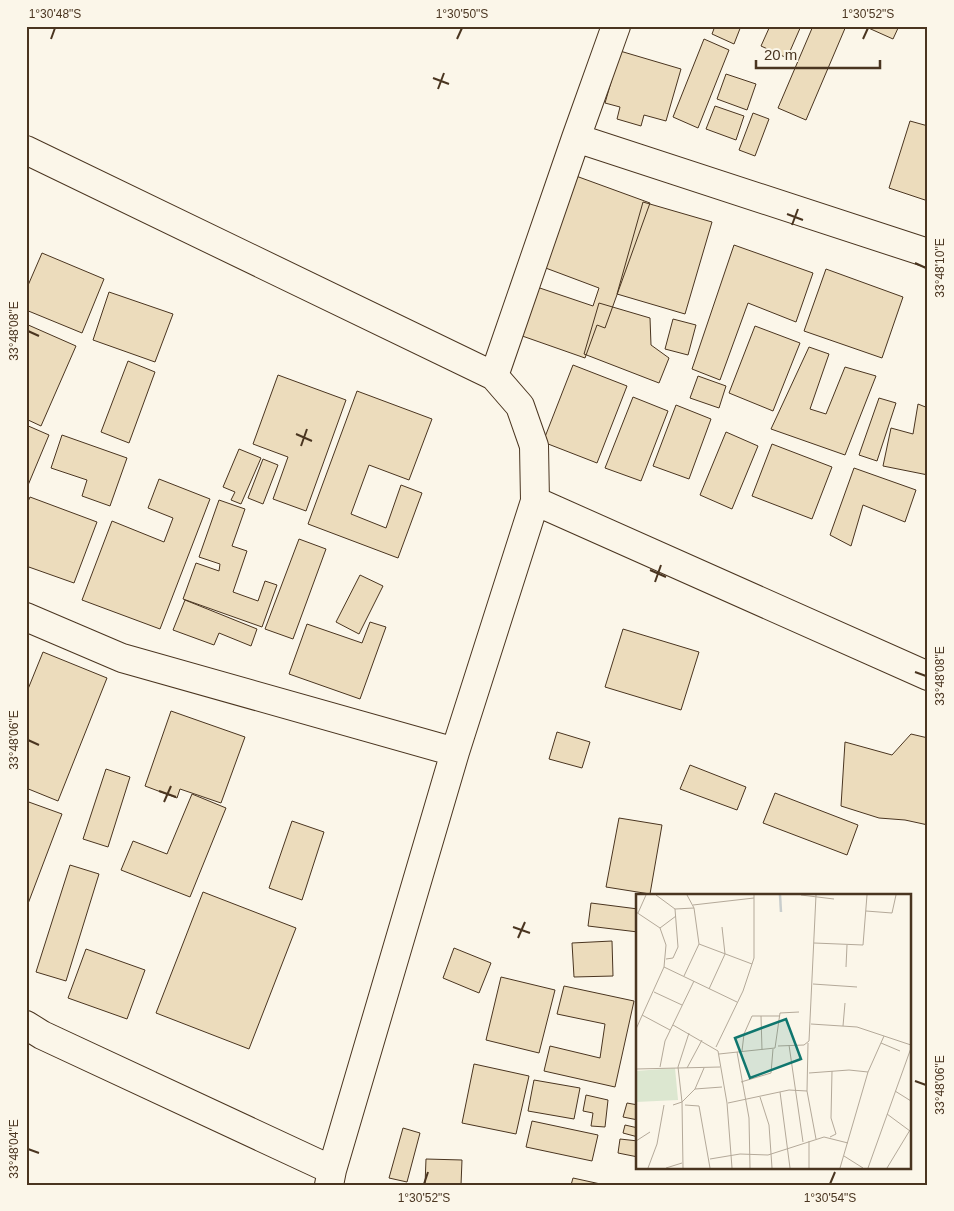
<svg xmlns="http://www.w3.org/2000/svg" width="954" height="1211" font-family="Arial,sans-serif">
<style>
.building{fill:#ecdcbc;stroke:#4a3520}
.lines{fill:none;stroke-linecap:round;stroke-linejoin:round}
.street-casing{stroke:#4a3520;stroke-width:30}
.street{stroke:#fbf6e9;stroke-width:28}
.ticks{fill:none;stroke:#4a3520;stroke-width:2}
.inset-river{fill:none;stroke:#c9cecd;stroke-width:2.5}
.inset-road{fill:none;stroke:#b4a999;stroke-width:1}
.view{fill:#0f766e;fill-opacity:0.15;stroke:#0f766e;stroke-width:2.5}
.inset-edge{fill:none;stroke:#4a3520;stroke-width:2.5}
.neatline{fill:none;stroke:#4a3520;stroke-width:2}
.ticks-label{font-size:12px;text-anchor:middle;fill:#4a3520}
</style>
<rect width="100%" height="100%" fill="#fbf6e9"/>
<path class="building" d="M 715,26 L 741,26 L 734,44 L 712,34 Z
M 770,26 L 801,26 L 787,58 L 761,46 Z
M 813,26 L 846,26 L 806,120 L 778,108 Z
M 864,26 L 899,26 L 893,39 Z
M 704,39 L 729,50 L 698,128 L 673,117 Z
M 620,51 L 681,69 L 666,121 L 644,115 L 641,126 L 617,119 L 620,107 L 605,103 Z
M 726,74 L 756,84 L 747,110 L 717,99 Z
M 715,106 L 744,116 L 736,140 L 706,129 Z
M 753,113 L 769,119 L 755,156 L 739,150 Z
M 910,121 L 928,126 L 928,201 L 889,188 Z
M 576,176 L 650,203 L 605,328 L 597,325 L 585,358 L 508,331 L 525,283 L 593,306 L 599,288 L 543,267 Z
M 643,202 L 712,222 L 685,314 L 617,294 Z
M 734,245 L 813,273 L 796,322 L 748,303 L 720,380 L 692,369 Z
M 42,253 L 104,279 L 82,333 L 26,310 L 26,290 Z
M 826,269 L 903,297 L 882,358 L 804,331 Z
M 109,292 L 173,314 L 155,362 L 93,340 Z
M 599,303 L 650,318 L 651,345 L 669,358 L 659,383 L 584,354 Z
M 673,319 L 696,325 L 688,355 L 665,349 Z
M 26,324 L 76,346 L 41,426 L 26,419 Z
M 755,326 L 800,343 L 773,411 L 729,393 Z
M 809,347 L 829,354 L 810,409 L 826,414 L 845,367 L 876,376 L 845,455 L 771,429 Z
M 128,361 L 155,372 L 129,443 L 101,432 Z
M 573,365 L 627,386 L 597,463 L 543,442 Z
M 278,375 L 346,400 L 306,511 L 273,499 L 288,457 L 253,444 Z
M 698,376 L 726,386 L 719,408 L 690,398 Z
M 357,391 L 432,419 L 409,480 L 369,465 L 351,514 L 386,528 L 401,485 L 422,493 L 398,558 L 308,524 Z
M 633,397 L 668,411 L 641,481 L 605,468 Z
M 879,398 L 896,403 L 877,461 L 859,455 Z
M 918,404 L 928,408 L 928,475 L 883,466 L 891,428 L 913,434 Z
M 676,405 L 711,419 L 689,479 L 653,466 Z
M 26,425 L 49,435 L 26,490 Z
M 726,432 L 758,446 L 732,509 L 700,495 Z
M 62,435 L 127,458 L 110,506 L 82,496 L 87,480 L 51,468 Z
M 772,444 L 832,467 L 812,519 L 752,496 Z
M 239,449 L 261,458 L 241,504 L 231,500 L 235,492 L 223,487 Z
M 263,459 L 278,465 L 263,504 L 248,498 Z
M 854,468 L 916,490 L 905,522 L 863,505 L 851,546 L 830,535 Z
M 159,479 L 210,499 L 160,629 L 82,600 L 112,521 L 164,542 L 173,518 L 148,508 Z
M 30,497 L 97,522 L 74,583 L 26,566 L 26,506 Z
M 219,500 L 245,509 L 232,546 L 247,551 L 233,592 L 258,601 L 265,581 L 277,585 L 262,627 L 183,599 L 196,563 L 219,571 L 220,564 L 199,557 Z
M 299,539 L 326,549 L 293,639 L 265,629 Z
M 360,575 L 383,586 L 359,634 L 336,622 Z
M 185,600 L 257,629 L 251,646 L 219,633 L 214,645 L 173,630 Z
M 370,622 L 386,627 L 360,699 L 289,674 L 307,624 L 362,643 Z
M 623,629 L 699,652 L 681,710 L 605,687 Z
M 43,652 L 107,678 L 58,801 L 26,788 L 26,694 Z
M 171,711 L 245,737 L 221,803 L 180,789 L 177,798 L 145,786 Z
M 557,732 L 590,742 L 582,768 L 549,759 Z
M 911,734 L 928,738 L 928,825 L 905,820 L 879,818 L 841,806 L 845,742 L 892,755 Z
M 690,765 L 746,787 L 737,810 L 680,789 Z
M 106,769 L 130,777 L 108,847 L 83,839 Z
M 775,793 L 858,825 L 847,855 L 763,823 Z
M 192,794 L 226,808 L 190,897 L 121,870 L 133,841 L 167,854 Z
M 26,801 L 62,814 L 26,909 Z
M 619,818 L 662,825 L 650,894 L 606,887 Z
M 292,821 L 324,832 L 302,900 L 269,888 Z
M 70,865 L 99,874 L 66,981 L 36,972 Z
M 203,892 L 296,928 L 249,1049 L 156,1013 Z
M 591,903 L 638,909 L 638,932 L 588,926 Z
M 612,941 L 613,976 L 574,977 L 572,943 Z
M 454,948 L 491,963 L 479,993 L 443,978 Z
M 86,949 L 145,970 L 127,1019 L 68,998 Z
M 501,977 L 555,990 L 539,1053 L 486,1040 Z
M 564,986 L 634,1001 L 615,1087 L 544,1071 L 550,1046 L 600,1058 L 605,1024 L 557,1014 Z
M 474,1064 L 529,1076 L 516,1134 L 462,1123 Z
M 534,1080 L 580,1088 L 574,1119 L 528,1111 Z
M 586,1095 L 608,1100 L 605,1127 L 591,1126 L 593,1113 L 583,1111 Z
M 627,1103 L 638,1105 L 638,1120 L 623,1117 Z
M 532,1121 L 598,1135 L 592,1161 L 526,1147 Z
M 625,1125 L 638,1128 L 638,1137 L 623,1133 Z
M 403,1128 L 420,1133 L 407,1182 L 389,1178 Z
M 620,1139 L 638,1141 L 638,1157 L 618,1153 Z
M 426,1159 L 462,1160 L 461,1185 L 425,1185 Z
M 573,1178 L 605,1185 L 571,1185 Z"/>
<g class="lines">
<g class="street-casing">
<path id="street" d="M 576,138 L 928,253
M 26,150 L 494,376 L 520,406 L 534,446 L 535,501 L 455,752 L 332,1170 L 329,1185
M 494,376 L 576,138 L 616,26
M 535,501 L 928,676
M 26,617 L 122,658 L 455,752
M 26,1025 L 42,1035 L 332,1170"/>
</g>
<use href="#street" class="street"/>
</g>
<path class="ticks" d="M 51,39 L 55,28M 457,39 L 462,28M 863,39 L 868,28M 433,78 L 449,84M 438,89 L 444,73M 787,214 L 803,220M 792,225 L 798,209M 915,263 L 926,268M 28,331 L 39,336M 296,434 L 312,441M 301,446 L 307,429M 650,570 L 666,577M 655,582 L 661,565M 915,672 L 926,676M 28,740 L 39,745M 159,791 L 176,797M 164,802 L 171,786M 513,927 L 530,933M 518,938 L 525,922M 915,1081 L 926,1085M 28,1149 L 39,1153M 424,1184 L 428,1172M 830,1184 L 835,1172"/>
<g transform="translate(636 894)">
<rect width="275" height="275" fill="#fbf6e9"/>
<path d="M 39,174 L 42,206 L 0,208 L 0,177 Z" fill="#dce7d0"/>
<path class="inset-river" d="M 144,1 L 145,18"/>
<path class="inset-road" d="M 20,1 L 39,15 L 58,14M 51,1 L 58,14 L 63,50 L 116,70M 165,1 L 198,5M 57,11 L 118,4M 230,17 L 256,19 L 260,1M 0,18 L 24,34 L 30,51 L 28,73 L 0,135M 2,19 L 10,1M 24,34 L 40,22M 178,49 L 227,51 L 231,1M 30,65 L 37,64 L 42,53 L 39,15M 28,73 L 101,108M 210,73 L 211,51M 48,82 L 63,50M 177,90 L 221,93M 73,95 L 89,60 L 86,33M 18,98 L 46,111M 6,121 L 34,136M 125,122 L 126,156M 175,130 L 221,133 L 275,151M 37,131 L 82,157 L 91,209 L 96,274M 207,132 L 209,109M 172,149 L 171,197 L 180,245M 245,149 L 264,157M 153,151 L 167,248M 142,152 L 168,151 L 173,147 L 180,1M 80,153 L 107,97 L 118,64 L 118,1M 106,157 L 108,140 L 116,122 L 144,122M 101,158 L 113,224 L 114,274M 83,160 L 139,154 L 144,119 L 163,118M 24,173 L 29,147 L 58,87M 51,174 L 66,146M 0,175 L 84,173M 173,179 L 213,176 L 232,178M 105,188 L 135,179 L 137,155M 59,195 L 68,174M 259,197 L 275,207M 144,198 L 154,274M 124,203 L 133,231 L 136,274M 92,209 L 153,196 L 171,197M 37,211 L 46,208 L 42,173 L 53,139M 49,211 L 63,212 L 74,274M 251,220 L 274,237M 194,243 L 200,240 L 195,224 L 196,177M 0,247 L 14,238M 208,262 L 227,274M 74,265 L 104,260 L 132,261 L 188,243 L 212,249M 12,274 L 21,250 L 28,211M 30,274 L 46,269M 47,274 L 46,208 L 59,195 L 86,193M 173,274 L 173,247M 204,274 L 232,178 L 248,142M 232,274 L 275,154M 251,274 L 274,236"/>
<path class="view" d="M 150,125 L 165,165 L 114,184 L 99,144 Z"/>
<rect width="275" height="275" class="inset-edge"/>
</g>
<rect width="954" height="1211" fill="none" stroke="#fbf6e9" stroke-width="55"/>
<path d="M756 60v8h124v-8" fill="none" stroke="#4a3520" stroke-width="2.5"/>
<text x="764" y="60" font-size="15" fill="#4a3520" stroke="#fbf6e9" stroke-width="4" paint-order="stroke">20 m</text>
<rect x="28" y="28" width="898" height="1156" class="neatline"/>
<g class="ticks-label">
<text x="55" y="18">1°30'48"S</text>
<text x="462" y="18">1°30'50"S</text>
<text x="868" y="18">1°30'52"S</text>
<text transform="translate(940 268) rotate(-90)" y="4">33°48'10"E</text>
<text transform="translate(14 331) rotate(-90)" y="4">33°48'08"E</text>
<text transform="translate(940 676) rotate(-90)" y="4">33°48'08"E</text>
<text transform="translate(14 740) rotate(-90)" y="4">33°48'06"E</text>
<text transform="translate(940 1085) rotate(-90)" y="4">33°48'06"E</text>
<text transform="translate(14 1149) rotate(-90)" y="4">33°48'04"E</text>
<text x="424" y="1202">1°30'52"S</text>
<text x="830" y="1202">1°30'54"S</text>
</g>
</svg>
